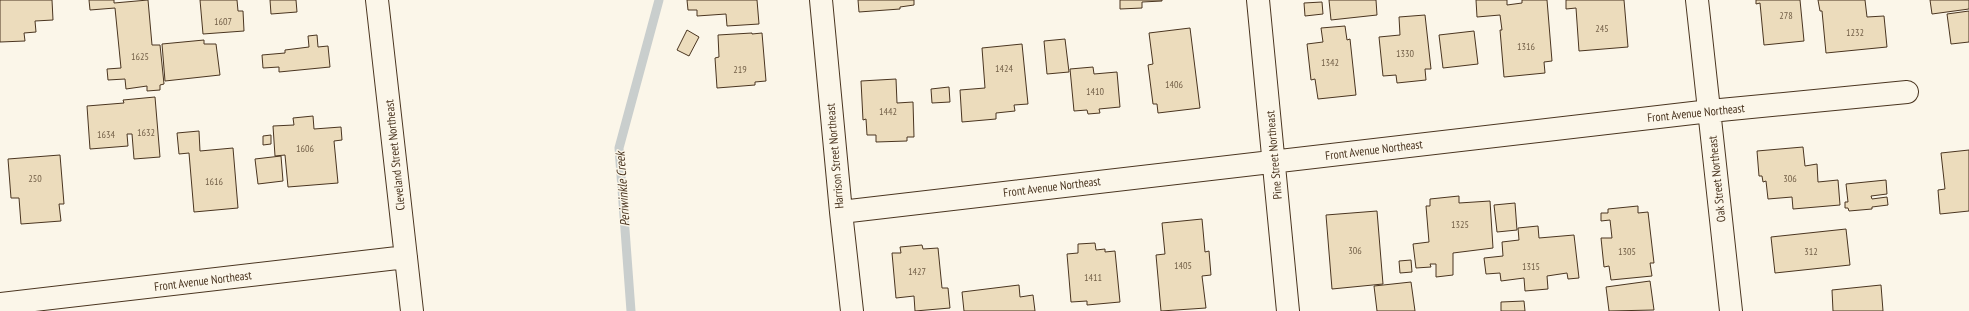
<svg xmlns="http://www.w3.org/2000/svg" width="1969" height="311" font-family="'PT Sans Narrow',sans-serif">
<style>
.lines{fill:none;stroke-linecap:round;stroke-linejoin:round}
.stream{stroke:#c9cecd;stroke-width:9}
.building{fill:#ecdcbc;stroke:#4a3520}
.minor-casing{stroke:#4a3520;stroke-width:24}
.minor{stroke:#fbf6e9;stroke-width:22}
.labels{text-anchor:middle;stroke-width:3;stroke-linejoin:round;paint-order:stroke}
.number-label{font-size:10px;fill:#725f47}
.street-label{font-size:12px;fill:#4a3520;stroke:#fbf6e9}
.water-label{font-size:13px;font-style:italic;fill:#4a3520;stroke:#fbf6e9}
</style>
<rect width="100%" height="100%" fill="#fbf6e9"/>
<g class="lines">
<path class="stream" d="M 631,311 L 619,148 L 659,0"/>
</g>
<path class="building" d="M 0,0 L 52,0 L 53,20 L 35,21 L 36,32 L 24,33 L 25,41 L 0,42 Z
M 89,0 L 114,0 L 114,3 L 148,0 L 152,45 L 160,45 L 164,84 L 160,85 L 160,90 L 147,91 L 147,86 L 126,89 L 125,79 L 108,80 L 107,69 L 121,68 L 115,8 L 90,10 Z
M 200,0 L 237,0 L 238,11 L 243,11 L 244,31 L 203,34 Z
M 270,0 L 296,0 L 297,12 L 271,14 Z
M 687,0 L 757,0 L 759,24 L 727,26 L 726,14 L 697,16 L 697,10 L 688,10 Z
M 858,0 L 914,0 L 914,5 L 900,7 L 900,9 L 859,12 Z
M 1120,0 L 1162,0 L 1162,1 L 1142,2 L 1142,8 L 1120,9 Z
M 1329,0 L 1376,0 L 1377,15 L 1331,20 Z
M 1476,0 L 1507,0 L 1507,5 L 1522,3 L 1522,0 L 1547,0 L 1552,61 L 1544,62 L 1545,73 L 1504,77 L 1500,30 L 1502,30 L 1500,15 L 1477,17 Z
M 1566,0 L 1624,0 L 1628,47 L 1579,51 L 1576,8 L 1566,9 Z
M 1756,0 L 1800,0 L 1804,41 L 1764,45 L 1760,3 L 1756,4 Z
M 1818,0 L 1865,0 L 1867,17 L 1884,16 L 1887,47 L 1826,53 L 1822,11 L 1820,11 Z
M 1930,0 L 1969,0 L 1969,9 L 1932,14 Z
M 1322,2 L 1323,14 L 1305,16 L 1304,3 Z
M 1969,11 L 1969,42 L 1951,44 L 1947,14 Z
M 1425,15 L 1431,69 L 1425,69 L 1426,80 L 1397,83 L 1396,75 L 1383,76 L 1379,37 L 1400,35 L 1399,17 Z
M 1345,26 L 1347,40 L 1350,39 L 1356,95 L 1318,99 L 1315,79 L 1311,80 L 1307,44 L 1323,42 L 1321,28 Z
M 1190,28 L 1200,108 L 1158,113 L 1157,104 L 1153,104 L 1148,65 L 1153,64 L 1149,33 Z
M 687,30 L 699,37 L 689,56 L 677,50 Z
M 1474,31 L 1478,64 L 1443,68 L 1439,35 Z
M 752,33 L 752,34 L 762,33 L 766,81 L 755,82 L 755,85 L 717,88 L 715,58 L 719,57 L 718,35 Z
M 317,35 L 318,47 L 328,46 L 330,67 L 279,72 L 279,67 L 263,68 L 262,55 L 285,53 L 285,50 L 309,47 L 308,36 Z
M 1065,39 L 1069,72 L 1047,74 L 1044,41 Z
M 204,40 L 204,44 L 216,44 L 220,75 L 165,81 L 162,44 Z
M 1022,44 L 1028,104 L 1014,105 L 1015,111 L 996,113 L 996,119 L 962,122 L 960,90 L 985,88 L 982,48 Z
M 1093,67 L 1094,74 L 1117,72 L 1120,107 L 1099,109 L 1100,113 L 1088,114 L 1087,110 L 1074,111 L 1070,69 Z
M 896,79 L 897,103 L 913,102 L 914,137 L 907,137 L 907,141 L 876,142 L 876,135 L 867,135 L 866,119 L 863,120 L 861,81 Z
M 949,87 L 950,102 L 932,103 L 931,89 Z
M 155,97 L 160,157 L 134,159 L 132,134 L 127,134 L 128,146 L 90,149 L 87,106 L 124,103 L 123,100 Z
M 313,116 L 314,129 L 341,127 L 342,140 L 334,141 L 338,183 L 288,187 L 285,155 L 275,156 L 273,126 L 294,125 L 293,118 Z
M 199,131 L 200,151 L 233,148 L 238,208 L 194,212 L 189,153 L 179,154 L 177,133 Z
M 271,135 L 271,144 L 263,145 L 263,136 Z
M 1803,147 L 1805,166 L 1817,164 L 1818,182 L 1838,180 L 1840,205 L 1793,209 L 1792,197 L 1768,199 L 1766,181 L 1763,182 L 1762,176 L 1759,176 L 1757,151 Z
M 1969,150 L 1969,211 L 1940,214 L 1938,190 L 1945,189 L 1941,153 Z
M 60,155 L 64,204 L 59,204 L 61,221 L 21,224 L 19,198 L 11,198 L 8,159 Z
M 281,156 L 283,181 L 258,184 L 255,159 Z
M 1886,180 L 1887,194 L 1871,196 L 1872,199 L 1887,197 L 1888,205 L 1872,207 L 1872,209 L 1849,211 L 1848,208 L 1845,208 L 1845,202 L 1848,202 L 1846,184 Z
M 1459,196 L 1459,203 L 1490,201 L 1493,248 L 1453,253 L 1453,275 L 1436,277 L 1436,264 L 1430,264 L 1431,267 L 1416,268 L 1413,244 L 1429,242 L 1426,206 L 1430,206 L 1430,199 Z
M 1515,203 L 1517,230 L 1497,232 L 1494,205 Z
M 1638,206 L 1638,213 L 1648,212 L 1654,263 L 1650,263 L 1652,276 L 1611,280 L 1609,266 L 1604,267 L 1601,238 L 1612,238 L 1610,220 L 1601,221 L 1601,213 L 1608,213 L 1608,209 Z
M 1377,211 L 1383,284 L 1332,289 L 1326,215 Z
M 1202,219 L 1205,252 L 1209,251 L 1211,275 L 1202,276 L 1206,308 L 1161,311 L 1156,255 L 1165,254 L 1162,223 Z
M 1538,226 L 1539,238 L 1574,235 L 1579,278 L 1568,279 L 1567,273 L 1547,276 L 1548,289 L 1525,291 L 1524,278 L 1501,281 L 1500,273 L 1486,274 L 1484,258 L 1503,256 L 1502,242 L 1519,240 L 1518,228 Z
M 1846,229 L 1850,265 L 1775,273 L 1771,237 Z
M 1095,243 L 1096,250 L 1105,249 L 1105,252 L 1115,251 L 1120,302 L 1087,305 L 1087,301 L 1071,302 L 1067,254 L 1078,253 L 1078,244 Z
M 922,245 L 923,249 L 938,248 L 942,288 L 948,288 L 950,308 L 915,311 L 914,296 L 896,298 L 892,253 L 901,253 L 900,247 Z
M 1411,260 L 1412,272 L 1400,273 L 1399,261 Z
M 1650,281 L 1654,310 L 1609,311 L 1606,287 Z
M 1411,282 L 1415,311 L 1377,311 L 1374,286 Z
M 1019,285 L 1020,297 L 1033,295 L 1035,311 L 964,311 L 962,292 Z
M 1881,285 L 1883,311 L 1833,311 L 1832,290 Z
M 1524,301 L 1525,311 L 1501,311 L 1501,302 Z"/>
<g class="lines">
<g class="minor-casing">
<path id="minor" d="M 377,0 L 412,311
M 821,0 L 841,212 L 852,311
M 1258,0 L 1288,311
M 1697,0 L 1731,311
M 841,212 L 1710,111 L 1907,92
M 0,304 L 406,257"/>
</g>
<use href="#minor" class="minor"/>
</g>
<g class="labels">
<g class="number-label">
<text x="1786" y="19">278</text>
<text x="223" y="25">1607</text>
<text x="1602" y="32">245</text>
<text x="1855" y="36">1232</text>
<text x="1526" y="50">1316</text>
<text x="1405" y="57">1330</text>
<text x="140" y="60">1625</text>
<text x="1330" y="66">1342</text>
<text x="1004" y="72">1424</text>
<text x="740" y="73">219</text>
<text x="1174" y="88">1406</text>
<text x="1095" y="95">1410</text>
<text x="888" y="115">1442</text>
<text x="146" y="136">1632</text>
<text x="106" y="138">1634</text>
<text x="305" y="152">1606</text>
<text x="35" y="182">250</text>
<text x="1790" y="182">306</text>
<text x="214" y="185">1616</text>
<text x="1460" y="228">1325</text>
<text x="1355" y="254">306</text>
<text x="1627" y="255">1305</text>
<text x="1811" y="255">312</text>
<text x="1183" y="269">1405</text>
<text x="1531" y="270">1315</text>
<text x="917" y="275">1427</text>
<text x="1093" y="281">1411</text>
</g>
<g class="street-label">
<text transform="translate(1696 113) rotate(-6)" y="4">Front Avenue Northeast</text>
<text transform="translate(1374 150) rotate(-7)" y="4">Front Avenue Northeast</text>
<text transform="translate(395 155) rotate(-96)" y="4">Cleveland Street Northeast</text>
<text transform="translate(1274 155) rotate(-95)" y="4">Pine Street Northeast</text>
<text transform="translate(835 156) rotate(-95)" y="4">Harrison Street Northeast</text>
<text transform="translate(1717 179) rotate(-96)" y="4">Oak Street Northeast</text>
<text transform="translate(1052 187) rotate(-7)" y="4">Front Avenue Northeast</text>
<text transform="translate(203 281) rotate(-7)" y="4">Front Avenue Northeast</text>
</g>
<g class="water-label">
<text transform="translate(622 189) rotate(-94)" y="5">Periwinkle Creek</text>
</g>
</g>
</svg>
